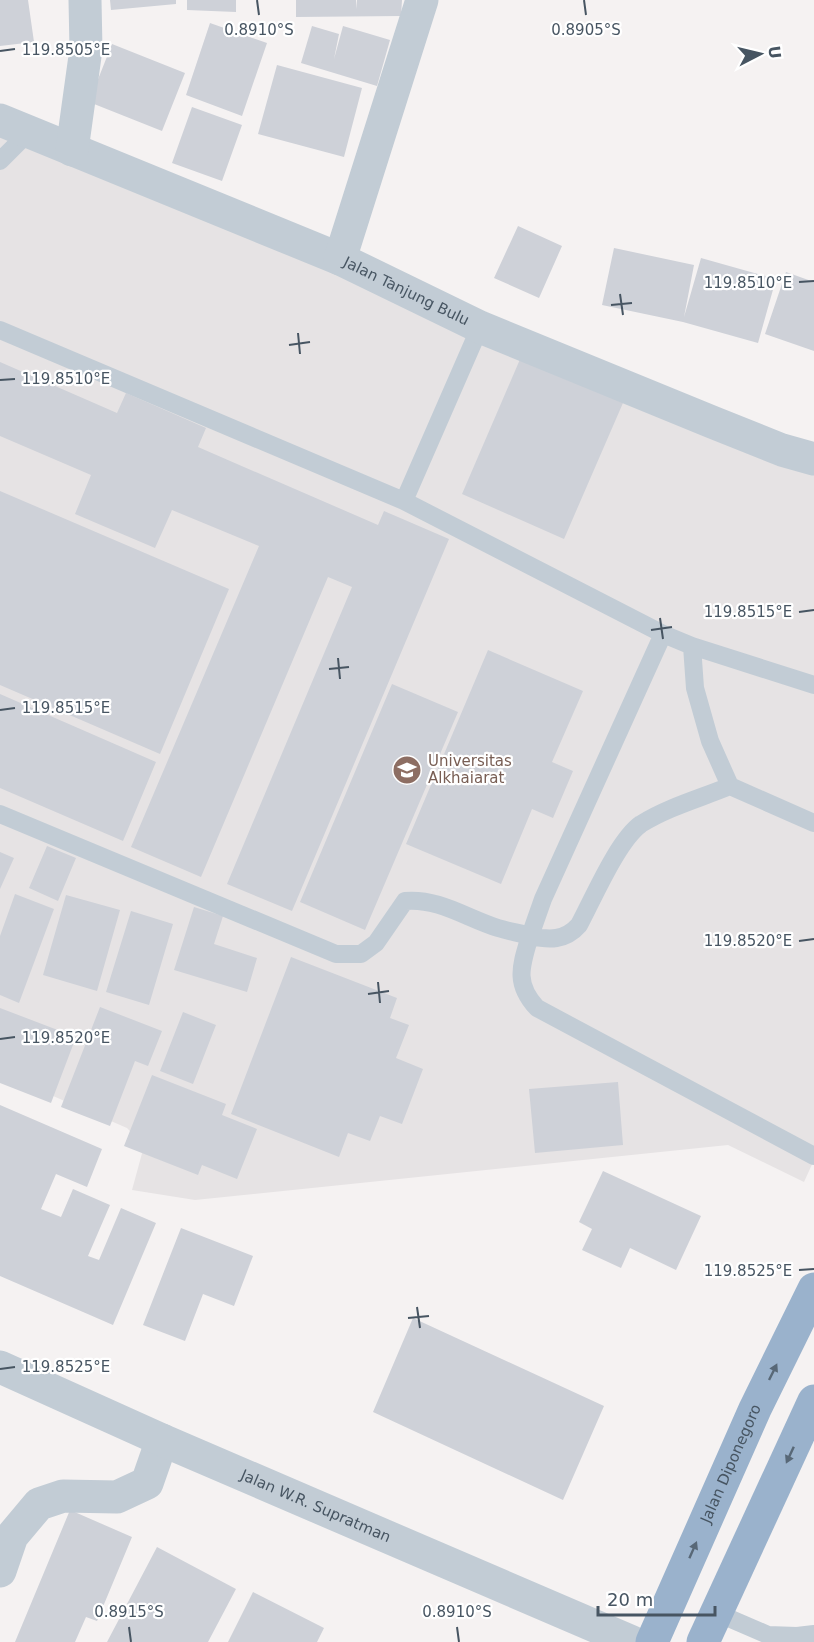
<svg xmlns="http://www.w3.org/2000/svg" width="814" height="1642" font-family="'DejaVu Sans',sans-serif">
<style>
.education{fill:#e6e3e4}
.building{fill:#ced1d8}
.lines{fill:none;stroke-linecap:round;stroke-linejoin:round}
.service{stroke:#c2ccd5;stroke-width:18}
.minor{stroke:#c2ccd5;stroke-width:33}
.tertiary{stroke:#c2ccd5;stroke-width:33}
.trunk{stroke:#9ab2cc;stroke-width:33}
.oneway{fill:#586877}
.ticks{fill:none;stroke:#475562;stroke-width:2}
.labels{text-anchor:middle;stroke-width:4.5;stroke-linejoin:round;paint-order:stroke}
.street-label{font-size:15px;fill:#475562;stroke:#fff}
.education-label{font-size:15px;fill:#785e54;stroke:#fff;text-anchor:start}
.ticks-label{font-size:15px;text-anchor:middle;fill:#475562;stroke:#fff;stroke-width:4.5;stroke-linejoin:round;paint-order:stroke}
</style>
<rect width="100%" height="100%" fill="#f5f2f2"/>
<path class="education" d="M 0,131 L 814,467 L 814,1160 L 804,1182 L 728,1145 L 195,1200 L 132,1190 L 144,1146 L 127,1128 L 0,1073 Z"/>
<path class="building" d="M 0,0 L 28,0 L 34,42 L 0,46 Z
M 110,0 L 176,0 L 176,4 L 111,10 Z
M 187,0 L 236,0 L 236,12 L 187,10 Z
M 296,0 L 356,0 L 357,9 L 357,0 L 402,0 L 401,16 L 296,17 Z
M 210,23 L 267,43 L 242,116 L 186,95 Z
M 312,26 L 339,34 L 334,59 L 343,26 L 390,40 L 377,86 L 301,63 Z
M 112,44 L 185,73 L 162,131 L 89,102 Z
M 277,65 L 362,88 L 344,157 L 258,134 Z
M 192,107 L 242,125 L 222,181 L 172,163 Z
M 518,226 L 562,246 L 539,298 L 494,278 Z
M 614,248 L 694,265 L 684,317 L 701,258 L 776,279 L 758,343 L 683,322 L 602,305 Z
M 786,272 L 814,282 L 814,351 L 765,334 Z
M 524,350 L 626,396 L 564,539 L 462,494 Z
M 0,362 L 117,413 L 126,393 L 206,428 L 198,447 L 378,525 L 384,511 L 449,539 L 292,911 L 227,884 L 352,587 L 328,577 L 201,877 L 131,847 L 259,546 L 172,510 L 155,548 L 75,514 L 91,475 L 0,436 Z
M 0,491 L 229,589 L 160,754 L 0,685 Z
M 488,650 L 583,691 L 552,762 L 573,771 L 553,818 L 532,809 L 501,884 L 406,844 Z
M 392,684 L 458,712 L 365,930 L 300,902 Z
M 0,694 L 156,762 L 123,841 L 0,788 Z
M 47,846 L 76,858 L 58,901 L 29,888 Z
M 0,852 L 14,858 L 0,889 Z
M 15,894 L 54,909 L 19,1003 L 0,995 L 0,936 Z
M 66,895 L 120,910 L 97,991 L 43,975 Z
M 194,907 L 223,916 L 214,944 L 257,958 L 247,992 L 174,970 Z
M 131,911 L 173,924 L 149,1005 L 106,992 Z
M 291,957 L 397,998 L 390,1018 L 409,1025 L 396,1058 L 423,1069 L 402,1124 L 380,1116 L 370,1141 L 348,1133 L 339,1157 L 231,1114 Z
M 100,1007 L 162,1031 L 148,1066 L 135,1061 L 110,1126 L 61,1107 Z
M 0,1008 L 76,1037 L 51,1103 L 0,1083 Z
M 183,1012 L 216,1025 L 193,1084 L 160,1071 Z
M 152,1075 L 226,1104 L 222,1115 L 257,1129 L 237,1179 L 202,1165 L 198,1175 L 124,1146 Z
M 618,1082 L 623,1145 L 535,1153 L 529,1089 Z
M 0,1105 L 102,1149 L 87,1187 L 56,1174 L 41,1209 L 61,1217 L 73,1189 L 110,1205 L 88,1256 L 99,1260 L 121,1208 L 156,1223 L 113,1325 L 0,1276 Z
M 603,1171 L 701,1216 L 676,1270 L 630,1248 L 621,1268 L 582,1250 L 592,1229 L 579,1222 Z
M 181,1228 L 253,1256 L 234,1306 L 203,1294 L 185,1341 L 143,1325 Z
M 413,1318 L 604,1406 L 563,1500 L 373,1412 Z
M 70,1510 L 132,1537 L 97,1621 L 86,1617 L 75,1642 L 15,1642 Z
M 157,1547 L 236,1589 L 208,1642 L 107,1642 Z
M 253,1592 L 324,1628 L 317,1642 L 228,1642 Z"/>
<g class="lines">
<path class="service" d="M 0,161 L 28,133
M 0,330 L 404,501 L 663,634 L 692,646 L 814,685
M 404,501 L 480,327
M 692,646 L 695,688 L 710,741 L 730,786 L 814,823
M 730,786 C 701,798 668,807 641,824 C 618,840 593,899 579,925 C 565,941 549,940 530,936 C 521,966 514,983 537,1008 L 814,1156
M 0,814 L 336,954 L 361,954 L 376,943 L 405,901 C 439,898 466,918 498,928 C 508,931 519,933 530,936 L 543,899 L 663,634
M 717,1613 L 768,1635 L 797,1636 L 814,1634"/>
<g class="minor">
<path id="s1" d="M 0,120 L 340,259 L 480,327 L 712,422 L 782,450 L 814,459"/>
<path d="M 72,150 L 86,49 L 85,0"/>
<path d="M 340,259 L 422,0"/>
<path d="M 0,1571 L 12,1536 L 39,1504 L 63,1496 L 117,1497 L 147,1483 L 162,1440"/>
</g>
<path class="tertiary" id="s2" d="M 0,1367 L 162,1440 L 632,1642"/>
<g class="trunk">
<path id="s3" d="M 652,1642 L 755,1409 L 814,1289"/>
<path d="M 703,1642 L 814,1401"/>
</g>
</g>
<defs><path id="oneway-solid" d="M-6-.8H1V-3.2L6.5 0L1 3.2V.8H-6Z" transform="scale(1.5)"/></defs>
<g class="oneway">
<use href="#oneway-solid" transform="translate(773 1372) rotate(-64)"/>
<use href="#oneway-solid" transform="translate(790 1455) rotate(115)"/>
<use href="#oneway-solid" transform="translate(693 1550) rotate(-66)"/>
</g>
<path class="ticks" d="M 257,0 L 259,15M 584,0 L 586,15M 0,51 L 15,49M 799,282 L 814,281M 620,294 L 623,315M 611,305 L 632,303M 298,333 L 300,354M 289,345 L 310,342M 0,380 L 15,379M 799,612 L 814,610M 660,618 L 663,639M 651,630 L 672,627M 338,658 L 340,679M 329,669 L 349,667M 0,710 L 15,708M 799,941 L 814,939M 378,982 L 380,1003M 368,994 L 389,991M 0,1039 L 15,1037M 799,1270 L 814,1269M 417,1307 L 420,1328M 408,1318 L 429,1316M 0,1369 L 15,1367M 129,1627 L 131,1642M 457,1627 L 459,1642"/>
<defs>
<g id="university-disc" transform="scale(1.5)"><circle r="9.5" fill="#8d6e63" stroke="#fff"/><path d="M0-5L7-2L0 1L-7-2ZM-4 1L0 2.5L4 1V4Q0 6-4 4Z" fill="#fff"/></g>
</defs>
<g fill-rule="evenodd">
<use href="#university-disc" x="407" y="770"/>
</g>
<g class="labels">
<g class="street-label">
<text dy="5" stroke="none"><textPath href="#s1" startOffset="441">Jalan Tanjung Bulu</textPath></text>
<text dy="5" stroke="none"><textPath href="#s3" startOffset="195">Jalan Diponegoro</textPath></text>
<text dy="5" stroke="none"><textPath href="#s2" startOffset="345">Jalan W.R. Supratman</textPath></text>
</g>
<g class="education-label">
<text x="428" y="766">Universitas<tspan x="428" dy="17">Alkhaiarat</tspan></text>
</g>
</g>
<g class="ticks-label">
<text x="259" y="35">0.8910°S</text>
<text x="586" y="35">0.8905°S</text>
<text x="66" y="55">119.8505°E</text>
<text x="748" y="288">119.8510°E</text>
<text x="66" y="384">119.8510°E</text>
<text x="748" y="617">119.8515°E</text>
<text x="66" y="713">119.8515°E</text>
<text x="748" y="946">119.8520°E</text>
<text x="66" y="1043">119.8520°E</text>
<text x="748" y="1276">119.8525°E</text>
<text x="66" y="1372">119.8525°E</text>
<text x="129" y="1617">0.8915°S</text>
<text x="457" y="1617">0.8910°S</text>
</g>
<g transform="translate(760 54) rotate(83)" stroke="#ffffff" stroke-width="4.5" paint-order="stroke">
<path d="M0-4.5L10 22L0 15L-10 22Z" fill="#475562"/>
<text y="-9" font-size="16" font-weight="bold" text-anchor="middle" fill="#475562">U</text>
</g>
<path d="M598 1606v9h117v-9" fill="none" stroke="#475562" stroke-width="3"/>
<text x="607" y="1606" font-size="18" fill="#475562" stroke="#ffffff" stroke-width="4.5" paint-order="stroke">20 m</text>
</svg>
